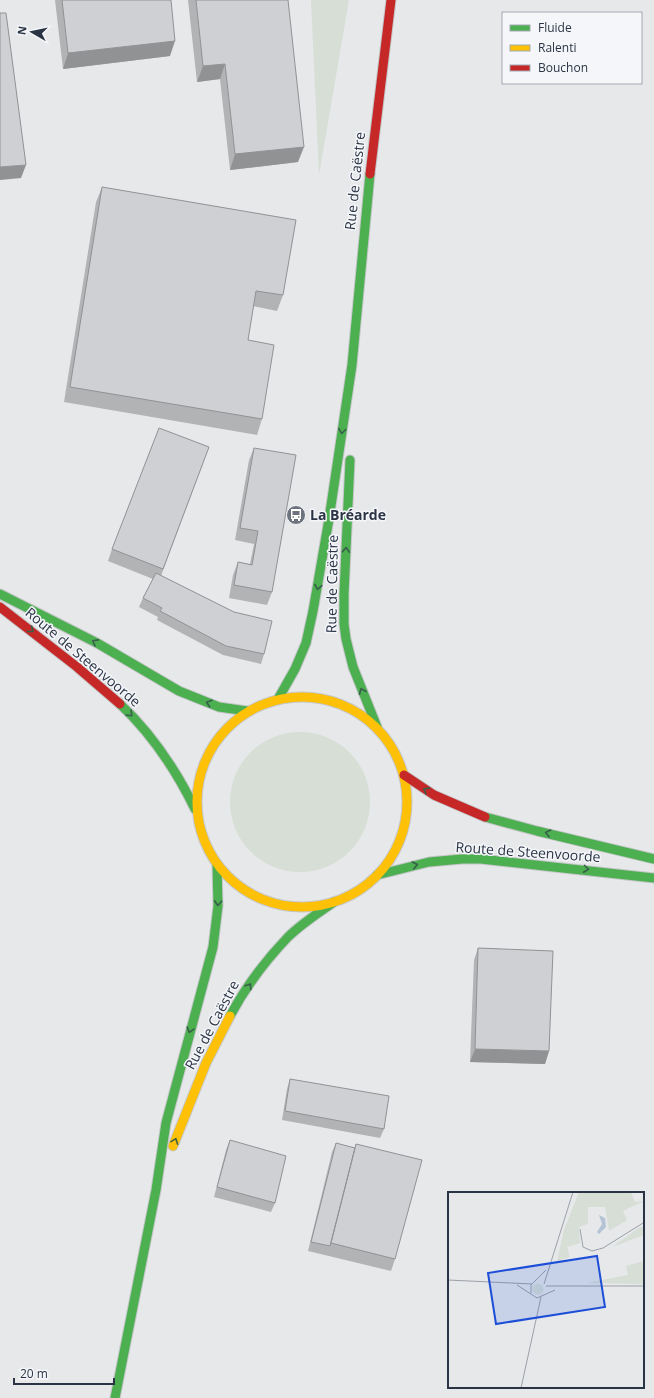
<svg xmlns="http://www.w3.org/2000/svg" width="654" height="1398" font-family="'Open Sans',sans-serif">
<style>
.green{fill:#d6ded6}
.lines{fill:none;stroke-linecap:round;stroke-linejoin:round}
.fast-casing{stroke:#c4c6c8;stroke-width:11}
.slow-casing{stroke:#c4c6c8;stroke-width:11}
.jam-casing{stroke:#c4c6c8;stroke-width:11}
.fast{stroke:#4caf50;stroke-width:9}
.slow{stroke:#ffc107;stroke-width:9}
.jam{stroke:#c62828;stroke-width:9}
.wall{fill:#b1b3b5}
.shaded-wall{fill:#909294}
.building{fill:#ced0d3;stroke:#909294}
.oneway{stroke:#375f49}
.labels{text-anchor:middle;stroke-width:3;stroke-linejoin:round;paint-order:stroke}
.street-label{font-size:14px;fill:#2b3445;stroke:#f4f6f9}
.poi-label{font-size:14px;font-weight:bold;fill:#2b3445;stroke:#f4f6f9;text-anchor:start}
.inset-road{fill:none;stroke:#9ba0a8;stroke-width:1}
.view{fill:#1d4ed8;fill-opacity:0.15;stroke:#1d4ed8;stroke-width:2}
.inset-edge{fill:none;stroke:#2b3445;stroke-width:2}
</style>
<rect width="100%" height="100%" fill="#e6e8ea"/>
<path class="green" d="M 311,0 L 349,0 L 319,175 Z
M230 802a70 70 0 1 1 140 0a70 70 0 1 1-140 0Z"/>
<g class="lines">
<g class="fast-casing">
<path id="fast" d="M 350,460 L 344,594 L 344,624 L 346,639 L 353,667 L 377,727
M 0,594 L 97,643 L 179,691 L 219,707 L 247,711
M 278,699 L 295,669 L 306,643 L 313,611 L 329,519 L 352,365 L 370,174
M 120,704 C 152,734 176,770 195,809
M 485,817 L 537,831 L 654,859
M 377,875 L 429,862 L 462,859 L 481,859 L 654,878
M 230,1016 C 245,988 265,961 288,937 C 301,924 318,913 334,902
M 115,1398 L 156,1190 L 166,1123 L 213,947 L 218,906 L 217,864"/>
</g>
<g class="slow-casing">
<path id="slow" d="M197 802a105 105 0 1 1 210 0a105 105 0 1 1-210 0Z
M 173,1146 L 206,1063 L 230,1016"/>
</g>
<g class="jam-casing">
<path id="jam" d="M 370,174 L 391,0
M 0,607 L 77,667 L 120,704
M 404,775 L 434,795 L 485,817"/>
</g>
<use href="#fast" class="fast"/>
<use href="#slow" class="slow"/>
<use href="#jam" class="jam"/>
</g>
<path class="wall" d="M 55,0 L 171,0 L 170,56 L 63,69 Z
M 188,0 L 288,0 L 298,162 L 230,170 L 220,79 L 197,82 Z
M 102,187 L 283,295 L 277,311 L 253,306 L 248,340 L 262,419 L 257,435 L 64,402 L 96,202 Z
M 209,447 L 161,576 L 264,654 L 261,664 L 223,655 L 157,620 L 158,617 L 139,607 L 143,598 L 153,579 L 108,561 L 112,549 Z
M 254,448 L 272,592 L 267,605 L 229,598 L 233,575 L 238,562 L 250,564 L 254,544 L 235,540 L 249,460 Z
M 478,948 L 549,1051 L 545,1064 L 470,1062 L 474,960 Z
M 290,1079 L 384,1129 L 380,1138 L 282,1120 L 287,1089 Z
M 230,1140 L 275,1203 L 271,1212 L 214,1197 L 226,1150 Z
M 336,1143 L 355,1148 L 356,1144 L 395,1259 L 391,1271 L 308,1251 L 332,1152 Z"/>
<path class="shaded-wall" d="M 175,41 L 170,56 L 63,69 L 68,53 Z
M 225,64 L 220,79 L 197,82 L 203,66 Z
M 304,147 L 298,162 L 230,170 L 235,154 Z
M 26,165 L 21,178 L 0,180 L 0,167 Z
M 475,1049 L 549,1051 L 545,1064 L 470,1062 Z"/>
<path class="building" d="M 62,0 L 171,0 L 175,41 L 68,53 Z
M 196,0 L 288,0 L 304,147 L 235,154 L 225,64 L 203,66 Z
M 0,13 L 6,13 L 26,165 L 0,167 Z
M 102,187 L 296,220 L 283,295 L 256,291 L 248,340 L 274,345 L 262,419 L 70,387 Z
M 159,428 L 209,447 L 163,569 L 112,549 Z
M 254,448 L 296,455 L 272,592 L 234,585 L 238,562 L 252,565 L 258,531 L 240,528 Z
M 156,573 L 234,612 L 272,621 L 264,654 L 226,646 L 160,611 L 162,608 L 143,598 Z
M 478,948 L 553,951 L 549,1051 L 475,1049 Z
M 290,1079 L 389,1096 L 384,1129 L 285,1111 Z
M 230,1140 L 286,1156 L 275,1203 L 217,1187 Z
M 336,1143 L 355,1148 L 330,1246 L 311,1242 Z
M 356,1144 L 422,1160 L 395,1259 L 331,1243 Z"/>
<defs><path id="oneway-chevron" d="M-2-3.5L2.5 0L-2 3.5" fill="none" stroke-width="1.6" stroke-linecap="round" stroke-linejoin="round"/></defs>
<g class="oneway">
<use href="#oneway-chevron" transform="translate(342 431) rotate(98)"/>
<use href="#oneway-chevron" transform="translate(346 550) rotate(-87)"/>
<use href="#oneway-chevron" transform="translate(318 587) rotate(100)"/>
<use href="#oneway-chevron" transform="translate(31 630) rotate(38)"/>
<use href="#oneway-chevron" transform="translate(95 642) rotate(-151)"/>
<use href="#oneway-chevron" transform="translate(362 691) rotate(-112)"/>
<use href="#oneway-chevron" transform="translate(209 703) rotate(-162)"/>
<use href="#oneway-chevron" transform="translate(130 714) rotate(45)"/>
<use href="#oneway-chevron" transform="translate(426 790) rotate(-148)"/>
<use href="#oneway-chevron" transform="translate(548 833) rotate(-167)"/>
<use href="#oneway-chevron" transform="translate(415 865) rotate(-13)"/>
<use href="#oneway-chevron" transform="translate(586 869) rotate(7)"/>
<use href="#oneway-chevron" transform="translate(218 903) rotate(93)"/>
<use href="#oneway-chevron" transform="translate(249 986) rotate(-56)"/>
<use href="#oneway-chevron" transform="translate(190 1030) rotate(106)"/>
<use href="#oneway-chevron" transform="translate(175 1141) rotate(-69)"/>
</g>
<defs>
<g id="bus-disc" transform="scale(1)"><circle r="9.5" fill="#6c737f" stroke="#f4f6f9"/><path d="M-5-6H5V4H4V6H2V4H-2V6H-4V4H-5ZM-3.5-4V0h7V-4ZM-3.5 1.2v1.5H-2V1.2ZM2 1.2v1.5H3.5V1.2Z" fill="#fff"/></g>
</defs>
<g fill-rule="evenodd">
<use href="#bus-disc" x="296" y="515"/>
</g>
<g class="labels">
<g class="street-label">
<text transform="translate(355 181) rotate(-84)" y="5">Rue de Caëstre</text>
<text transform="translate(332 584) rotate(-89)" y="5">Rue de Caëstre</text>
<text transform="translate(83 657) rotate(40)" y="5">Route de Steenvoorde</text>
<text transform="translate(528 852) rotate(4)" y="5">Route de Steenvoorde</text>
<text transform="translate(212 1025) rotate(-62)" y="5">Rue de Caëstre</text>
</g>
<g class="poi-label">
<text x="310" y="520">La Bréarde</text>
</g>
</g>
<g transform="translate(448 1192)">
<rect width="196" height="196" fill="#e6e8ea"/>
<path d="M 131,0 L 183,0 L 187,10 L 196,9 L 175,19 L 179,28 L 161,39 L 157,15 L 140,15 L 140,32 L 131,35 L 132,51 L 119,55 L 122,65 L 109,69 L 116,38 ZM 192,35 L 196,35 L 196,43 L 164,55 ZM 196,69 L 196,92 L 139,91 L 180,83 L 178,74 ZM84.5 97a5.5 5.5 0 1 1 11 0a5.5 5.5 0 1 1-11 0Z" fill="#d6ded6"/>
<path d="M 151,23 L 157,26 L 158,35 L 151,42 L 149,40 L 154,32 Z" fill="#b4c4d5"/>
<path class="inset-road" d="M 132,37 L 135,55 L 144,59 L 155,56 L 195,31M 0,88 L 84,92M 96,92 L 125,0M 69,93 L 89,106 L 107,98M 98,94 L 196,94M 83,101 L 83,93 L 98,78M 73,196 L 93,105"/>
<path class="view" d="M 149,64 L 157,115 L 48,132 L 40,81 Z"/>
<rect width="196" height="196" class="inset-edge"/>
</g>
<rect x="502" y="12" width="140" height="72" fill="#f4f6f9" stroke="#a4a8b1"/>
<rect x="510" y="25" width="20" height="6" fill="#4caf50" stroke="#a4a8b1"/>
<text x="538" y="32" font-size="12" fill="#2b3445">Fluide</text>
<rect x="510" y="45" width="20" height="6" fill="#ffc107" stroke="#a4a8b1"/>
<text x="538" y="52" font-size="12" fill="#2b3445">Ralenti</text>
<rect x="510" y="65" width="20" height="6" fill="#c62828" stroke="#a4a8b1"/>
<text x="538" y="72" font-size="12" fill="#2b3445">Bouchon</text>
<g transform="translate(32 32) rotate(279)" stroke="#f4f6f9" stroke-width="3" paint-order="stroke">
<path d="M0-3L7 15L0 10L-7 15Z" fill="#2b3445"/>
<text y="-6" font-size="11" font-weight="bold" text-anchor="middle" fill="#2b3445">N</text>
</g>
<path d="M14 1378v6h100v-6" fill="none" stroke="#2b3445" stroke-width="2"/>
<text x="20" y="1378" font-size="12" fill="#2b3445" stroke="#f4f6f9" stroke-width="3" paint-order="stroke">20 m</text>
</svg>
